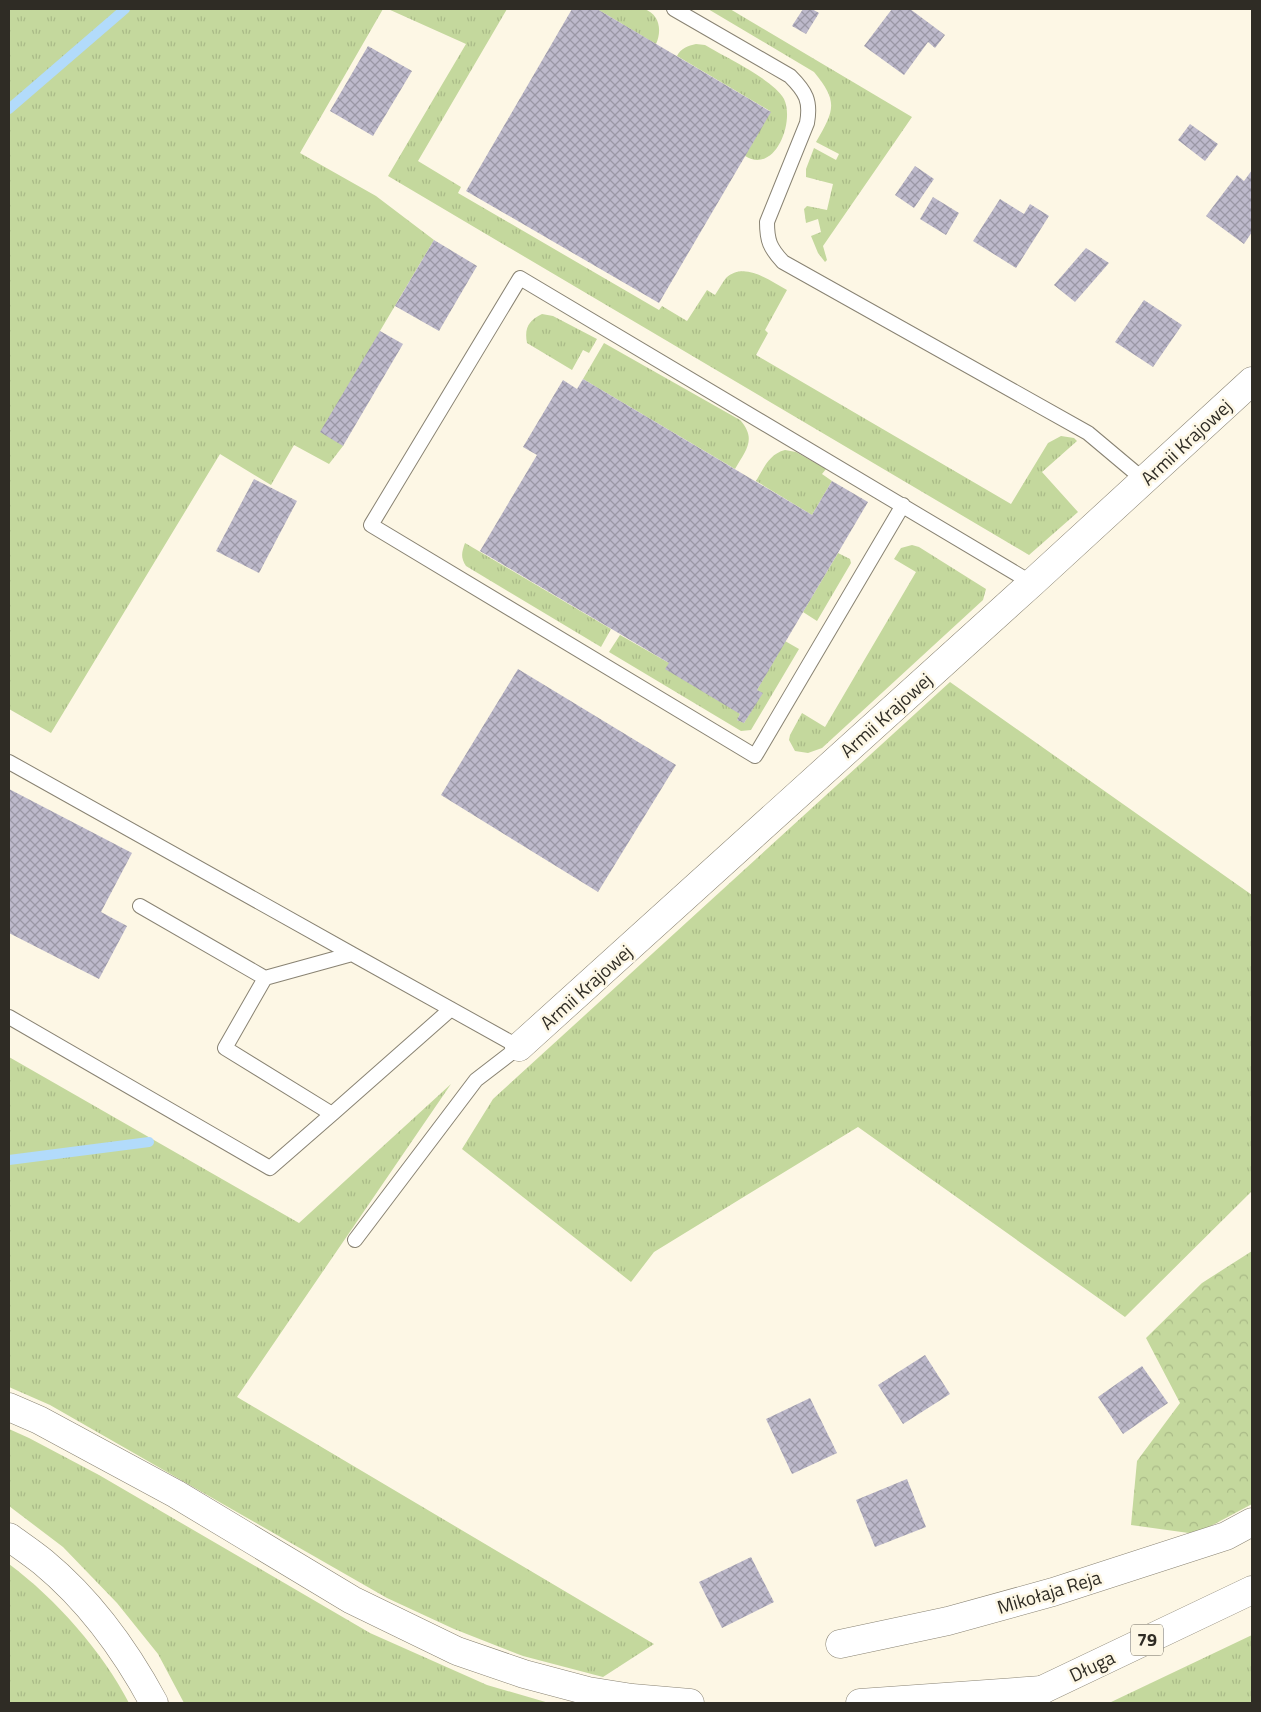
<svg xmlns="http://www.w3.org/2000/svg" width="1261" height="1712" font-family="'Titillium Web',sans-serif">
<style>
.grass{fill:url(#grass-tufts)}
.forest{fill:url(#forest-crowns)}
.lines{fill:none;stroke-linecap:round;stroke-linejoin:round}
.stream{stroke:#b2dbfb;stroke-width:10}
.building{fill:url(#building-cross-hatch)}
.lane-casing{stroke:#898373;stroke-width:16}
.street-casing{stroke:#898373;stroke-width:29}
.primary-casing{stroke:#898373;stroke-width:29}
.highway-casing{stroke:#898373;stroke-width:29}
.lane{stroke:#fff;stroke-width:14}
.street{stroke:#fff;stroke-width:28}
.primary{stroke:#fff;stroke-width:28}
.highway{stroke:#fff;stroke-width:28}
.labels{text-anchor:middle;stroke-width:5;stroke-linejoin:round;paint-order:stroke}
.shield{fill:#fdf7e5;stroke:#6d695f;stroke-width:1}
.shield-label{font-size:18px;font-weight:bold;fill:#2f2c25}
.street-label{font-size:19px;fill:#2f2c25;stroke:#fdf7e5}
</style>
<defs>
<pattern id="grass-tufts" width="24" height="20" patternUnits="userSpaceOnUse" patternTransform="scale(1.25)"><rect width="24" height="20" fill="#c4d89d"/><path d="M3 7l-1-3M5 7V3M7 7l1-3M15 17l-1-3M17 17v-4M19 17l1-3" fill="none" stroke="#a9ba87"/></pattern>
<pattern id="forest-crowns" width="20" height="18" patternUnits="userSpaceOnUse" patternTransform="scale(1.25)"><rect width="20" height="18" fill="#c4d89d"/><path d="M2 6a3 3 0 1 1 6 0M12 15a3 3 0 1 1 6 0" fill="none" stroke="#a9ba87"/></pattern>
<pattern id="building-cross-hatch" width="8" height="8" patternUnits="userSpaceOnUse" patternTransform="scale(1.25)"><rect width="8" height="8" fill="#bdb9cb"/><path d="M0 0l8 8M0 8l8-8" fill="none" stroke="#9a97a5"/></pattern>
</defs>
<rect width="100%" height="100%" fill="#fdf7e5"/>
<path class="grass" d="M 9,9 L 383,9 L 300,153 L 376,196 L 434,240 L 380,331 L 343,446 L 329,464 L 294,445 L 271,485 L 220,454 L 51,733 L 9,709 Z
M 388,9 L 507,9 L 418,161 L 461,187 L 458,193 L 659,310 L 662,306 L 687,321 L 707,290 L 715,295 C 719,289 722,283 726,278 C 745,261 770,281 787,290 L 765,330 L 768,333 L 756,355 L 1011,504 L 1048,443 L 1061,436 L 1074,438 L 1077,441 L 1042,472 L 1078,512 L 1029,555 L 388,176 L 466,44 Z
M 597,9 C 608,9 635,6 644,9 C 660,14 662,31 656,44 Z
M 708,9 L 730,9 L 912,117 L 823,246 L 827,260 L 825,262 L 818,253 L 811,236 L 821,232 L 818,219 L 806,223 L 804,209 L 807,206 L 827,210 L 833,184 L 806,177 L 806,169 L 814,148 L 836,160 L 839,154 L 816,142 C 834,111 839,102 814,72 Z
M 696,44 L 705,45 C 725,57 774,80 784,99 C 795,122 775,175 745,156 L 770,111 L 677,56 C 681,48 688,46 696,44 Z
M 542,314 L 553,316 L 597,339 L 589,353 L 583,350 L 572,370 L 527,343 C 524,328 529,320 542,314 Z
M 604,343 L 740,420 C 757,439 746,450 735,469 L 583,379 Z
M 785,450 L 796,452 L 826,469 L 822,474 L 832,481 L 812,515 L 756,481 C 764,468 769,454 785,450 Z
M 465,543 L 611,629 L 601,647 L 466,566 C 460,557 462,552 465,543 Z
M 912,545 L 919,547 L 986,589 L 983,600 L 822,748 L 808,753 L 795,751 L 789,740 L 790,735 L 802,713 L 825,727 L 916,572 L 894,559 L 901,548 Z
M 838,553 L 850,559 L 851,563 L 817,621 L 803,612 Z
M 620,635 L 669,663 L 740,714 L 737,720 L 744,723 L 762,693 L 757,690 L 785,641 L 799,649 L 751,730 L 741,731 L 609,652 Z
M 950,682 L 1252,895 L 1252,1191 L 1125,1317 L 858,1127 L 654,1252 L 631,1282 L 462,1149 L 493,1099 Z
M 9,1057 L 299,1223 L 451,1084 L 237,1397 L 654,1644 L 603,1677 L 523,1656 L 454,1629 L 387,1598 L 50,1405 L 9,1387 Z
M 9,1429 L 29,1438 L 99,1475 L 370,1633 L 487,1685 L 549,1703 L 184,1703 L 158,1654 L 117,1603 L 63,1547 L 9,1506 Z
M 9,1564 C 56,1599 102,1651 129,1703 L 9,1703 Z
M 1252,1635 L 1252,1703 L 1109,1703 Z"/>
<path class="forest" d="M 1252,1251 L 1252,1504 L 1196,1534 L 1131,1525 L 1137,1461 L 1180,1403 L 1146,1338 L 1202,1283 Z"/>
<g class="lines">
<path class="stream" d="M 9,109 L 125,9
M 9,1160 L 149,1142"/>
</g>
<path class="building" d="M 572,9 L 597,9 L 771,112 L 659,303 L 466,191 Z
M 803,9 L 812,9 L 819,13 L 806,34 L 792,26 Z
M 892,9 L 910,9 L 945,35 L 935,48 L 928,42 L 904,75 L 864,46 Z
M 368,46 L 412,71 L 373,136 L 330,111 Z
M 1190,124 L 1218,144 L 1205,161 L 1178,140 Z
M 915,166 L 934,179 L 914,208 L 895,195 Z
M 1252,170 L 1252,232 L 1244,244 L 1206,216 L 1237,175 L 1244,181 Z
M 933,197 L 959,213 L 946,235 L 920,219 Z
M 1000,199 L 1024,214 L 1030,204 L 1049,216 L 1016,268 L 973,241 Z
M 434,240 L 477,266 L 439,331 L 395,306 Z
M 1086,248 L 1109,263 L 1075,302 L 1054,285 Z
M 1144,300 L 1182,325 L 1153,367 L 1115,342 Z
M 380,331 L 403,344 L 343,446 L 320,432 Z
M 583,379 L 812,515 L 832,481 L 868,502 L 757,690 L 763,693 L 744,723 L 737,720 L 740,714 L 665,669 L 669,663 L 480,551 L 537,455 L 523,447 L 563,380 L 577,389 Z
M 254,479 L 297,501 L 259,573 L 216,551 Z
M 518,669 L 676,765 L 598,892 L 441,795 Z
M 9,789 L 132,853 L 101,912 L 127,926 L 99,979 L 9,933 Z
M 925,1355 L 950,1394 L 903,1424 L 878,1385 Z
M 1142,1366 L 1168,1403 L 1123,1434 L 1098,1397 Z
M 810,1398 L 837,1453 L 792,1474 L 766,1419 Z
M 907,1479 L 926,1527 L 875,1547 L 856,1500 Z
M 751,1557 L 774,1602 L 722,1628 L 699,1582 Z"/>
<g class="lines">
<g class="lane-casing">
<path id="lane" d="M 674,9 L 790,76 C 806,92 811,101 807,123 L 767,222 C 767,241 770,248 783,262 L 1088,433 L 1144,480
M 903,505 L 755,756 L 371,525 L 520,278 L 1032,583
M 9,762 L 352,954
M 140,906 L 265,978 L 352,954 L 519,1047 L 476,1080 L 355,1240
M 265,978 L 225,1048 L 332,1114 L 451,1009
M 9,1017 L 270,1168 L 332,1114"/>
</g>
<g class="street-casing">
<path id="street" d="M 519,1047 L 1032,583 L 1252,381
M 840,1644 L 948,1621 L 1053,1592 L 1226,1536 L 1252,1522"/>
</g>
<g class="primary-casing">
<path id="primary" d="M 1021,1700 L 1252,1590"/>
</g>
<g class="highway-casing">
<path id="highway" d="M 9,1407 L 39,1420 L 176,1494 L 352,1600 L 457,1651 L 524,1674 L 588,1691 L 632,1698 L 690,1703
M 9,1537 C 20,1545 32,1553 43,1562 C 89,1600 126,1651 154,1703
M 860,1703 L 1042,1690"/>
</g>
<use href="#lane" class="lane"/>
<use href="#street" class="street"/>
<use href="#primary" class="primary"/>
<use href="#highway" class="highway"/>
</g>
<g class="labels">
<rect class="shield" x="1131" y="1624.5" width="32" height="31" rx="4"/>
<g class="shield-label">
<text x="1147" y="1646">79</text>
</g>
<g class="street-label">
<text transform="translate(1186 442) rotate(-43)" y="7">Armii Krajowej</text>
<text transform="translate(886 715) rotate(-42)" y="7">Armii Krajowej</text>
<text transform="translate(586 987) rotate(-42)" y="7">Armii Krajowej</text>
<text transform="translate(1049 1592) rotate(-17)" y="7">Mikołaja Reja</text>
<text transform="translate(1092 1666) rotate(-25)" y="7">Długa</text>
</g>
</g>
<rect width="1261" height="1712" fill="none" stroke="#2f2c25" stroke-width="20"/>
</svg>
